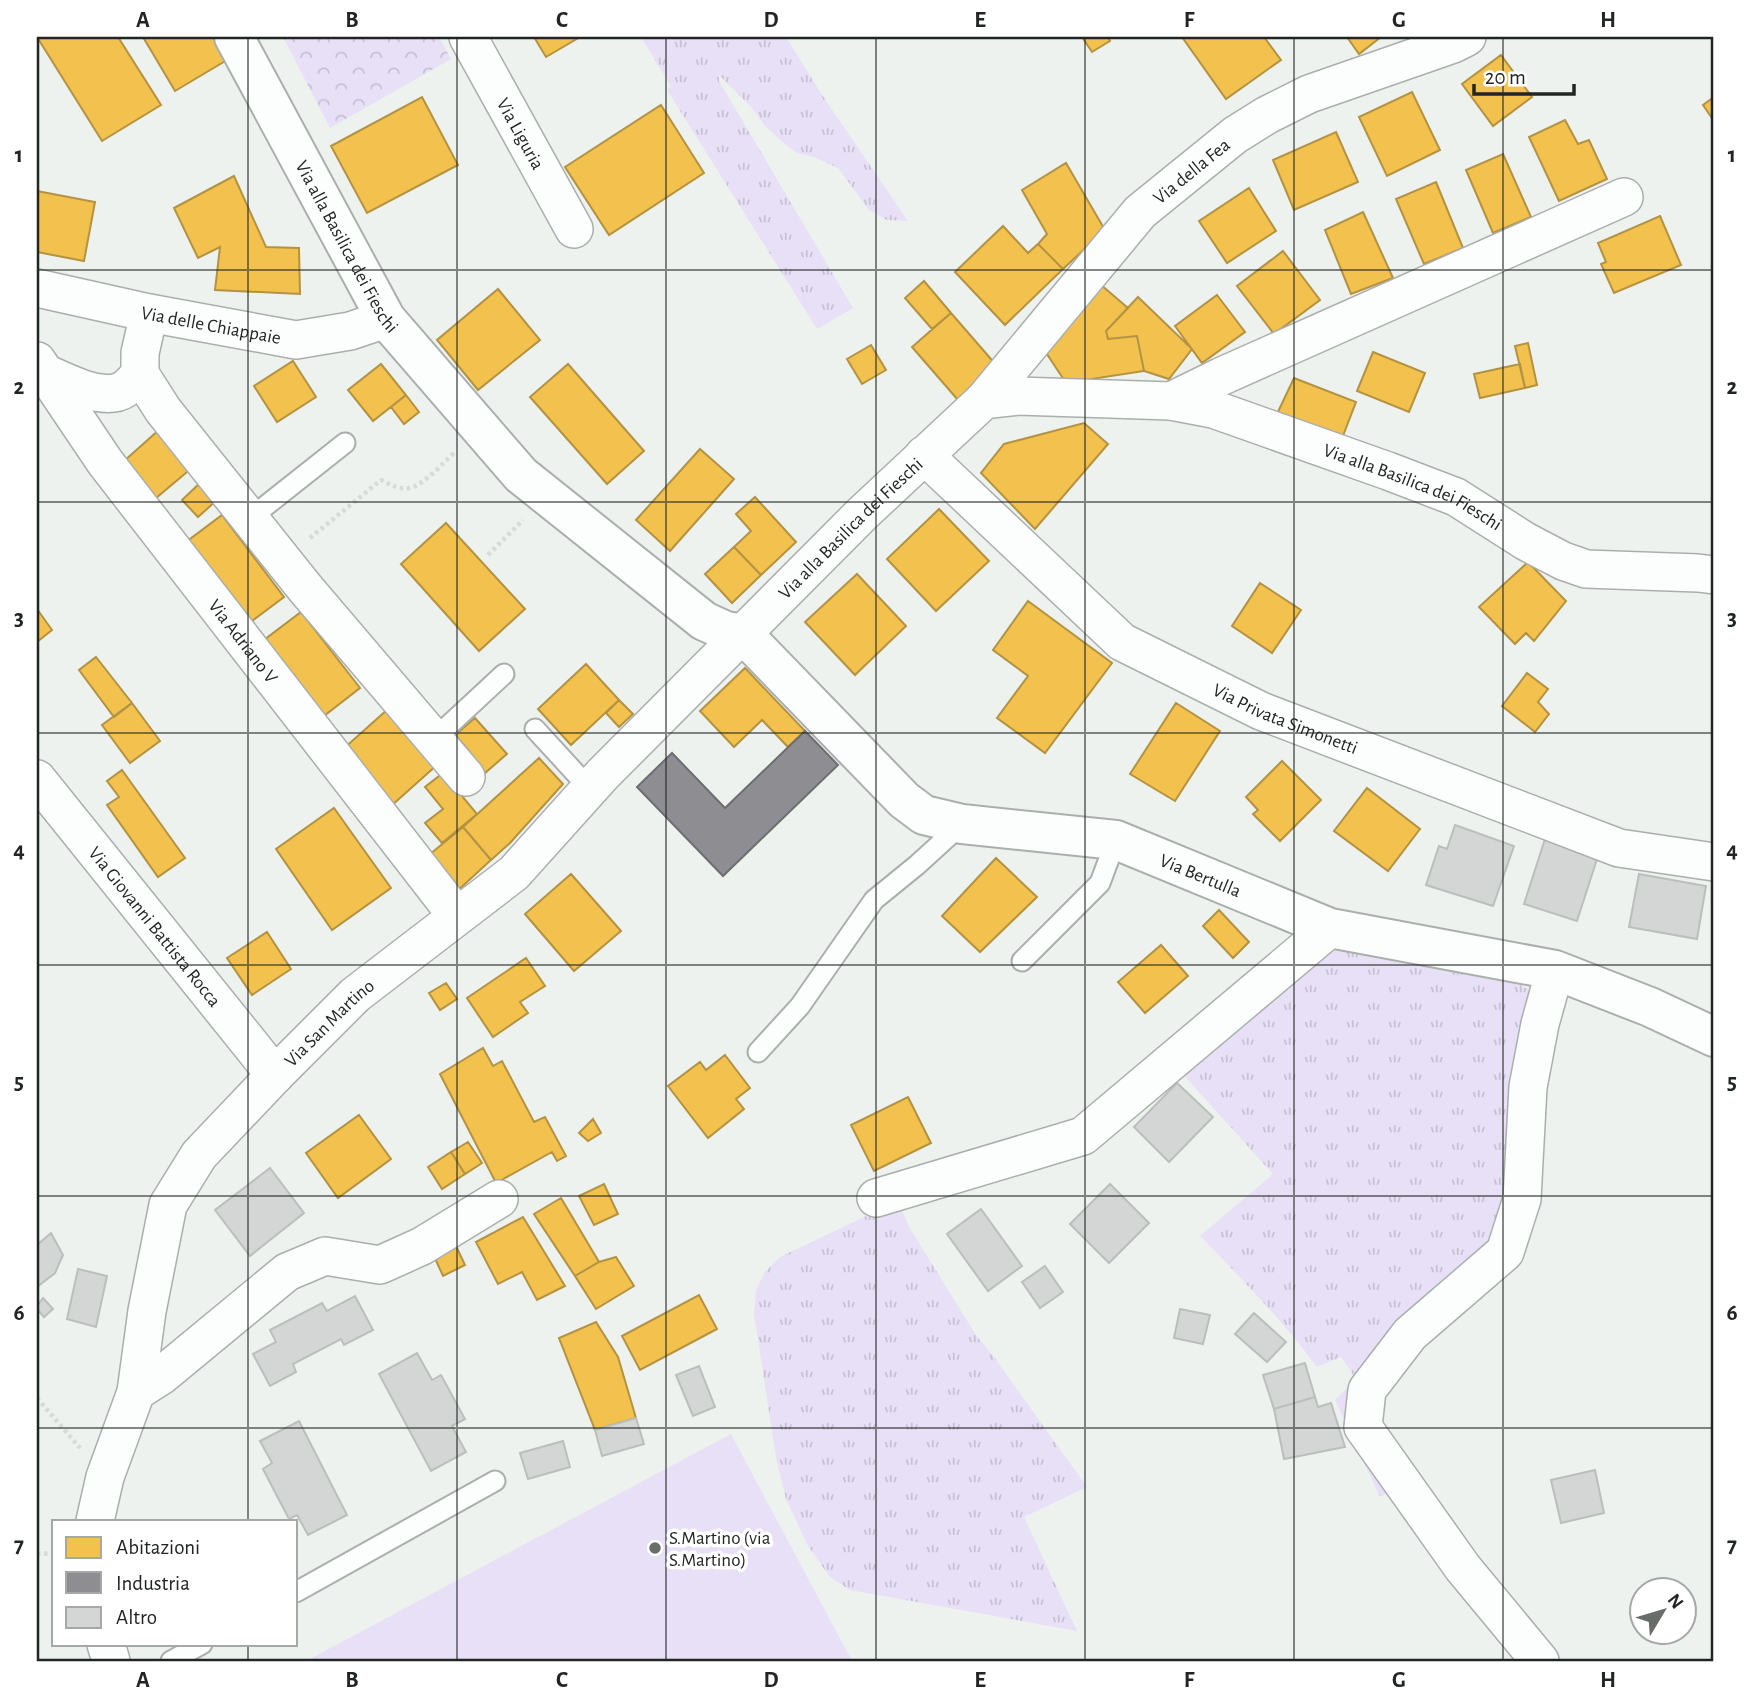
<svg xmlns="http://www.w3.org/2000/svg" width="1751" height="1698" font-family="'Alegreya Sans',sans-serif">
<style>
.grass{fill:url(#grass-tufts)}
.park{fill:url(#park-crowns)}
.pitch{fill:#e8e0f6}
.homes{fill:#f2c14e;stroke:#b39241;stroke-width:2}
.industry{fill:#8d8d92;stroke:#6d6e71;stroke-width:2}
.building{fill:#d3d6d4;stroke:#babfbc;stroke-width:2}
.lines{fill:none;stroke-linecap:round;stroke-linejoin:round}
.lane-casing{stroke:#abafac;stroke-width:23}
.street-casing{stroke:#abafac;stroke-width:40}
.secondary-casing{stroke:#abafac;stroke-width:42}
.path{stroke:#d8d9d8;stroke-width:4.5;stroke-dasharray:3.5 3.5;stroke-linecap:butt}
.lane{stroke:#fcfdfd;stroke-width:19}
.street{stroke:#fcfdfd;stroke-width:37}
.secondary{stroke:#fcfdfd;stroke-width:38}
.grid{fill:none;stroke:#212523;stroke-width:2;stroke-opacity:0.55}
.poi-dot{fill:#686d6a;stroke:#fff;stroke-width:2.5}
.labels{text-anchor:middle;stroke-width:7;stroke-linejoin:round;paint-order:stroke}
.street-label{font-size:19px;fill:#212523;stroke:#fff}
.poi-label{font-size:19px;fill:#212523;stroke:#fff;text-anchor:start}
.neatline{fill:none;stroke:#212523;stroke-width:2.5}
.grid-label{font-size:23px;text-anchor:middle;font-weight:bold;fill:#212523}
</style>
<defs>
<pattern id="grass-tufts" width="24" height="20" patternUnits="userSpaceOnUse" patternTransform="scale(1.75)"><rect width="24" height="20" fill="#e8e0f6"/><path d="M3 7l-1-3M5 7V3M7 7l1-3M15 17l-1-3M17 17v-4M19 17l1-3" fill="none" stroke="#c7c0d3"/></pattern>
<pattern id="park-crowns" width="20" height="18" patternUnits="userSpaceOnUse" patternTransform="scale(1.75)"><rect width="20" height="18" fill="#e8e0f6"/><path d="M2 6a3 3 0 1 1 6 0M12 15a3 3 0 1 1 6 0" fill="none" stroke="#c7c0d3"/></pattern>
</defs>
<rect width="100%" height="100%" fill="#edf2ef"/>
<path class="grass" d="M 641,37 L 786,37 L 822,95 L 908,221 L 887,220 L 869,210 L 838,168 L 814,157 L 797,153 L 785,144 L 765,126 L 752,108 L 719,75 L 719,81 L 853,308 L 817,329 L 667,90 L 671,86 Z
M 1337,950 L 1361,952 L 1520,985 L 1530,990 L 1509,1220 L 1361,1395 L 1394,1490 L 1380,1497 L 1335,1400 L 1356,1379 L 1341,1357 L 1317,1367 C 1282,1320 1241,1278 1200,1236 L 1273,1174 L 1179,1070 L 1321,957 Z
M 889,1205 L 901,1209 L 911,1230 L 976,1335 L 994,1357 L 1087,1487 L 1024,1517 L 1077,1631 L 850,1590 L 830,1577 L 808,1546 L 786,1499 L 776,1458 L 754,1314 L 756,1290 L 765,1272 L 780,1257 Z"/>
<path class="park" d="M 283,37 L 439,37 L 451,59 L 330,128 Z"/>
<path class="pitch" d="M 731,1434 L 852,1661 L 306,1661 Z"/>
<path class="homes" d="M 37,37 L 118,37 L 161,105 L 102,141 Z
M 143,37 L 213,37 L 227,60 L 175,91 Z
M 534,37 L 580,37 L 546,57 Z
M 1082,37 L 1108,37 L 1110,41 L 1092,52 Z
M 1182,37 L 1264,37 L 1281,60 L 1226,99 Z
M 1347,37 L 1381,37 L 1359,54 Z
M 1501,55 L 1532,97 L 1493,126 L 1462,84 Z
M 1412,92 L 1440,150 L 1387,176 L 1359,117 Z
M 422,97 L 458,165 L 367,213 L 331,146 Z
M 1714,97 L 1714,121 L 1703,105 Z
M 661,105 L 704,173 L 609,235 L 565,167 Z
M 1565,120 L 1578,144 L 1589,140 L 1607,179 L 1559,201 L 1529,137 Z
M 1336,132 L 1358,182 L 1294,210 L 1273,160 Z
M 1503,154 L 1531,217 L 1493,233 L 1466,170 Z
M 1066,163 L 1105,230 L 1063,269 L 1038,244 L 1047,234 L 1022,190 Z
M 234,176 L 266,247 L 299,248 L 300,294 L 215,290 L 220,247 L 198,258 L 174,208 Z
M 1436,182 L 1463,248 L 1424,264 L 1396,199 Z
M 1249,188 L 1276,231 L 1227,263 L 1199,221 Z
M 37,191 L 95,202 L 84,261 L 37,252 Z
M 1363,212 L 1393,278 L 1351,294 L 1325,230 Z
M 1660,216 L 1681,265 L 1614,293 L 1601,264 L 1606,262 L 1598,243 Z
M 1003,226 L 1028,253 L 1038,244 L 1063,269 L 1005,325 L 955,272 Z
M 1283,251 L 1320,300 L 1274,334 L 1237,286 Z
M 924,281 L 951,313 L 932,329 L 905,298 Z
M 1100,284 L 1128,308 L 1106,331 L 1108,339 L 1137,336 L 1144,371 L 1066,383 L 1043,348 Z
M 498,289 L 540,340 L 478,390 L 437,340 Z
M 1217,295 L 1245,332 L 1202,363 L 1175,326 Z
M 1138,297 L 1192,349 L 1169,379 L 1144,371 L 1137,336 L 1108,339 L 1106,331 Z
M 951,313 L 997,366 L 958,400 L 912,347 Z
M 1528,343 L 1537,385 L 1525,388 L 1515,346 Z
M 871,345 L 886,370 L 862,384 L 847,359 Z
M 1373,352 L 1425,373 L 1409,412 L 1357,391 Z
M 293,361 L 316,397 L 277,422 L 254,386 Z
M 381,364 L 406,395 L 373,421 L 348,390 Z
M 568,364 L 644,451 L 607,484 L 530,397 Z
M 1520,364 L 1525,388 L 1480,398 L 1474,374 Z
M 1294,378 L 1356,402 L 1341,441 L 1276,416 Z
M 406,395 L 419,412 L 404,424 L 391,407 Z
M 1084,423 L 1108,444 L 1035,529 L 981,473 L 1004,444 Z
M 160,429 L 193,467 L 156,498 L 124,461 Z
M 700,449 L 734,479 L 670,551 L 636,520 Z
M 200,483 L 217,500 L 198,517 L 182,500 Z
M 755,497 L 796,542 L 761,575 L 734,547 L 751,531 L 736,514 Z
M 939,509 L 989,561 L 936,611 L 887,559 Z
M 222,515 L 284,597 L 244,627 L 182,545 Z
M 446,523 L 525,609 L 479,651 L 401,564 Z
M 734,547 L 761,575 L 732,603 L 705,574 Z
M 1528,562 L 1566,601 L 1534,641 L 1526,633 L 1515,644 L 1479,607 Z
M 857,574 L 906,626 L 855,675 L 805,622 Z
M 1260,583 L 1301,610 L 1272,653 L 1232,626 Z
M 1028,601 L 1112,663 L 1045,753 L 997,718 L 1028,676 L 993,650 Z
M 37,609 L 52,630 L 37,642 Z
M 301,612 L 360,688 L 320,719 L 260,643 Z
M 96,657 L 132,703 L 114,717 L 79,670 Z
M 586,664 L 619,700 L 571,745 L 538,709 Z
M 745,668 L 805,731 L 788,747 L 762,720 L 734,747 L 700,711 Z
M 1527,673 L 1548,689 L 1538,702 L 1549,714 L 1535,732 L 1502,706 Z
M 619,700 L 633,714 L 619,727 L 606,713 Z
M 132,703 L 160,741 L 130,763 L 102,725 Z
M 1176,703 L 1220,731 L 1175,801 L 1130,774 Z
M 388,709 L 437,765 L 391,806 L 342,750 Z
M 475,718 L 507,754 L 485,773 L 467,753 L 469,751 L 455,735 Z
M 539,758 L 563,784 L 510,843 L 491,860 L 463,827 Z
M 1282,761 L 1321,800 L 1280,841 L 1253,814 L 1258,810 L 1246,797 Z
M 122,770 L 185,858 L 158,877 L 107,805 L 119,797 L 107,781 Z
M 443,773 L 477,814 L 442,843 L 425,823 L 443,809 L 425,787 Z
M 1367,788 L 1420,829 L 1388,871 L 1334,831 Z
M 334,808 L 391,888 L 332,930 L 276,849 Z
M 463,827 L 491,860 L 455,893 L 424,859 Z
M 996,858 L 1037,897 L 980,952 L 942,916 Z
M 571,874 L 621,931 L 574,971 L 525,914 Z
M 1219,910 L 1249,942 L 1233,958 L 1203,926 Z
M 267,932 L 291,969 L 252,995 L 227,958 Z
M 1161,945 L 1188,976 L 1145,1013 L 1118,982 Z
M 526,958 L 545,986 L 520,1002 L 528,1013 L 493,1037 L 467,998 Z
M 446,983 L 457,999 L 440,1010 L 429,993 Z
M 483,1048 L 493,1066 L 502,1061 L 534,1122 L 545,1117 L 566,1156 L 557,1161 L 552,1152 L 496,1183 L 440,1074 Z
M 725,1055 L 750,1088 L 736,1099 L 744,1109 L 708,1138 L 668,1086 L 700,1062 L 706,1070 Z
M 908,1097 L 931,1143 L 874,1171 L 851,1125 Z
M 359,1115 L 391,1159 L 338,1198 L 306,1153 Z
M 593,1119 L 601,1133 L 588,1141 L 579,1133 Z
M 468,1142 L 482,1163 L 465,1174 L 451,1152 Z
M 451,1152 L 465,1174 L 442,1189 L 428,1167 Z
M 604,1184 L 618,1214 L 594,1225 L 579,1196 Z
M 561,1198 L 599,1262 L 575,1276 L 534,1214 Z
M 523,1217 L 565,1286 L 537,1300 L 522,1272 L 498,1284 L 476,1242 Z
M 456,1246 L 465,1265 L 443,1276 L 434,1256 Z
M 616,1257 L 634,1286 L 596,1309 L 575,1276 L 599,1262 Z
M 699,1295 L 717,1329 L 640,1370 L 622,1336 Z
M 596,1322 L 618,1357 L 636,1418 L 595,1430 L 559,1338 Z"/>
<path class="industry" d="M 805,731 L 838,765 L 723,876 L 637,787 L 672,753 L 725,808 Z"/>
<path class="building" d="M 1455,825 L 1514,846 L 1493,906 L 1426,885 L 1439,846 L 1447,849 Z
M 1545,839 L 1598,856 L 1577,921 L 1524,904 Z
M 1639,874 L 1706,886 L 1697,939 L 1629,927 Z
M 1177,1083 L 1213,1117 L 1169,1162 L 1134,1127 Z
M 270,1168 L 304,1213 L 250,1256 L 215,1210 Z
M 1110,1184 L 1149,1223 L 1109,1263 L 1070,1224 Z
M 981,1209 L 1022,1266 L 988,1291 L 947,1234 Z
M 51,1233 L 63,1255 L 55,1273 L 37,1287 L 37,1245 Z
M 1045,1266 L 1063,1292 L 1040,1308 L 1022,1282 Z
M 78,1269 L 107,1276 L 96,1327 L 67,1319 Z
M 355,1296 L 373,1330 L 344,1345 L 341,1339 L 293,1364 L 296,1372 L 270,1386 L 253,1354 L 276,1342 L 270,1330 L 322,1303 L 327,1311 Z
M 43,1298 L 53,1309 L 44,1317 L 37,1309 L 37,1306 Z
M 1180,1309 L 1210,1315 L 1203,1344 L 1174,1338 Z
M 1254,1313 L 1286,1342 L 1267,1362 L 1235,1334 Z
M 417,1353 L 432,1380 L 441,1375 L 465,1419 L 452,1426 L 466,1452 L 431,1471 L 379,1374 Z
M 1305,1363 L 1315,1397 L 1274,1409 L 1263,1375 Z
M 699,1366 L 715,1407 L 693,1416 L 676,1375 Z
M 1315,1397 L 1318,1407 L 1331,1403 L 1345,1447 L 1284,1459 L 1274,1409 Z
M 636,1418 L 644,1444 L 602,1456 L 595,1430 Z
M 299,1421 L 347,1515 L 308,1535 L 297,1515 L 289,1519 L 263,1469 L 272,1463 L 260,1441 Z
M 563,1441 L 570,1467 L 528,1479 L 520,1453 Z
M 1595,1470 L 1604,1513 L 1561,1523 L 1551,1480 Z"/>
<g class="lines">
<g class="lane-casing">
<path id="lane" d="M 249,519 L 345,443
M 535,729 L 590,789
M 434,739 L 504,674
M 1022,961 L 1100,883 L 1116,840
M 758,1052 L 800,1006 L 874,900 L 917,865 L 962,824
M 296,1592 L 495,1481
M 171,1661 L 202,1644"/>
</g>
<g class="street-casing">
<g id="street">
<path id="s1" d="M 468,37 L 574,229"/>
<path id="s2" d="M 37,288 L 149,313 L 296,340 L 350,331 L 386,319"/>
<path d="M 149,313 L 140,353 L 140,374 L 163,410 L 305,588 L 466,777"/>
<path id="s3" d="M 37,361 L 105,462 L 457,916"/>
<path d="M 45,373 C 67,382 91,396 114,393 C 125,392 134,381 140,374"/>
<path id="s4" d="M 984,400 L 1140,212 L 1235,135 L 1267,115 L 1309,94 L 1453,44 L 1467,37"/>
<path d="M 1171,401 L 1220,377 L 1624,197"/>
<path id="s5" d="M 924,455 L 1122,642 L 1261,711 L 1619,848 L 1714,862"/>
<path id="s6" d="M 37,779 L 275,1075"/>
<path d="M 876,1198 L 1083,1136 L 1330,928"/>
<path d="M 136,1392 L 161,1376 L 287,1272 L 325,1256 L 380,1265 L 422,1246 L 499,1199"/>
<path id="s7" d="M 95,1521 L 105,1477 L 136,1392 L 147,1311 L 168,1205 L 199,1155 L 275,1075 L 355,995 L 514,873 L 603,774 L 863,513 L 984,400 L 1018,396 L 1171,401 L 1213,409 L 1388,471 L 1456,497 L 1525,541 L 1563,561 L 1586,569 L 1698,573 L 1714,575"/>
<path d="M 106,1644 L 111,1661"/>
<path d="M 1540,1661 L 1463,1568 L 1363,1427 L 1367,1390 L 1410,1334 L 1505,1252 L 1522,1199 L 1528,1087 L 1540,1024 L 1555,970"/>
</g>
</g>
<g class="secondary-casing">
<g id="secondary">
<path id="s8" d="M 234,37 L 386,319 L 521,475 L 704,621 L 726,631 L 743,634 L 904,800 L 924,815 L 962,824 L 1116,840 L 1330,928 L 1555,970 L 1650,1007 L 1714,1037"/>
</g>
</g>
<path class="path" d="M 310,538 L 381,480 C 390,484 398,490 409,488 C 422,487 445,461 455,452
M 488,555 L 523,520
M 37,1398 L 80,1448
M 37,1554 L 54,1553"/>
<use href="#lane" class="lane"/>
<use href="#street" class="street"/>
<use href="#secondary" class="secondary"/>
</g>
<path class="grid" d="M 248,37 L 248,1521M 457,37 L 457,1661M 666,37 L 666,1661M 876,37 L 876,1661M 1085,37 L 1085,1661M 1294,37 L 1294,1661M 1503,37 L 1503,1661M 37,270 L 1714,270M 37,502 L 1714,502M 37,733 L 1714,733M 37,965 L 1714,965M 37,1196 L 1714,1196M 37,1428 L 1714,1428M 248,1644 L 248,1661"/>
<circle class="poi-dot" cx="655" cy="1548" r="7"/>
<g class="labels">
<g class="street-label">
<text dy="7" stroke="none"><textPath href="#s1" startOffset="110">Via Liguria</textPath></text>
<text dy="7" stroke="none"><textPath href="#s4" startOffset="310">Via della Fea</textPath></text>
<text dy="7" stroke="none"><textPath href="#s8" startOffset="238">Via alla Basilica dei Fieschi</textPath></text>
<text dy="7" stroke="none"><textPath href="#s2" startOffset="178">Via delle Chiappaie</textPath></text>
<text dy="7" stroke="none"><textPath href="#s7" startOffset="1920">Via alla Basilica dei Fieschi</textPath></text>
<text dy="7" stroke="none"><textPath href="#s7" startOffset="1290">Via alla Basilica dei Fieschi</textPath></text>
<text dy="7" stroke="none"><textPath href="#s3" startOffset="348">Via Adriano V</textPath></text>
<text dy="7" stroke="none"><textPath href="#s5" startOffset="453">Via Privata Simonetti</textPath></text>
<text dy="7" stroke="none"><textPath href="#s8" startOffset="1344">Via Bertulla</textPath></text>
<text dy="7" stroke="none"><textPath href="#s6" startOffset="189">Via Giovanni Battista Rocca</textPath></text>
<text dy="7" stroke="none"><textPath href="#s7" startOffset="570">Via San Martino</textPath></text>
</g>
<g class="poi-label">
<text x="669" y="1544">S.Martino (via<tspan x="669" dy="22">S.Martino)</tspan></text>
</g>
</g>
<rect width="1751" height="1698" fill="none" stroke="#ffffff" stroke-width="77"/>
<rect x="52" y="1520" width="245" height="126" fill="#ffffff" stroke="#a6a8a7" stroke-width="2"/>
<rect x="66" y="1537" width="35" height="21" fill="#f2c14e" stroke="#a6a8a7" stroke-width="2"/>
<text x="116" y="1554" font-size="21" fill="#212523">Abitazioni</text>
<rect x="66" y="1572" width="35" height="21" fill="#8d8d92" stroke="#a6a8a7" stroke-width="2"/>
<text x="116" y="1590" font-size="21" fill="#212523">Industria</text>
<rect x="66" y="1607" width="35" height="21" fill="#d3d6d4" stroke="#a6a8a7" stroke-width="2"/>
<text x="116" y="1624" font-size="21" fill="#212523">Altro</text>
<g transform="translate(1663 1611) rotate(52)"><circle r="33" fill="#ffffff" stroke="#a6a8a7" stroke-width="2"/>
<path d="M0-5L12 26L0 18L-12 26Z" fill="#686d6a"/>
<text y="-10" font-size="19" font-weight="bold" text-anchor="middle" fill="#212523">N</text>
</g>
<path d="M1474 84v10h100v-10" fill="none" stroke="#212523" stroke-width="3.5"/>
<text x="1485" y="84" font-size="21" fill="#212523" stroke="#ffffff" stroke-width="5" paint-order="stroke">20 m</text>
<rect x="38" y="38" width="1674" height="1622" class="neatline"/>
<g class="grid-label">
<text x="143" y="27">A</text>
<text x="352" y="27">B</text>
<text x="562" y="27">C</text>
<text x="771" y="27">D</text>
<text x="980" y="27">E</text>
<text x="1189" y="27">F</text>
<text x="1399" y="27">G</text>
<text x="1608" y="27">H</text>
<text x="19" y="162">1</text>
<text x="1732" y="162">1</text>
<text x="19" y="394">2</text>
<text x="1732" y="394">2</text>
<text x="19" y="625">3</text>
<text x="1732" y="625">3</text>
<text x="19" y="857">4</text>
<text x="1732" y="857">4</text>
<text x="19" y="1089">5</text>
<text x="1732" y="1089">5</text>
<text x="19" y="1320">6</text>
<text x="1732" y="1320">6</text>
<text x="19" y="1552">7</text>
<text x="1732" y="1552">7</text>
<text x="143" y="1687">A</text>
<text x="352" y="1687">B</text>
<text x="562" y="1687">C</text>
<text x="771" y="1687">D</text>
<text x="980" y="1687">E</text>
<text x="1189" y="1687">F</text>
<text x="1399" y="1687">G</text>
<text x="1608" y="1687">H</text>
</g>
</svg>
